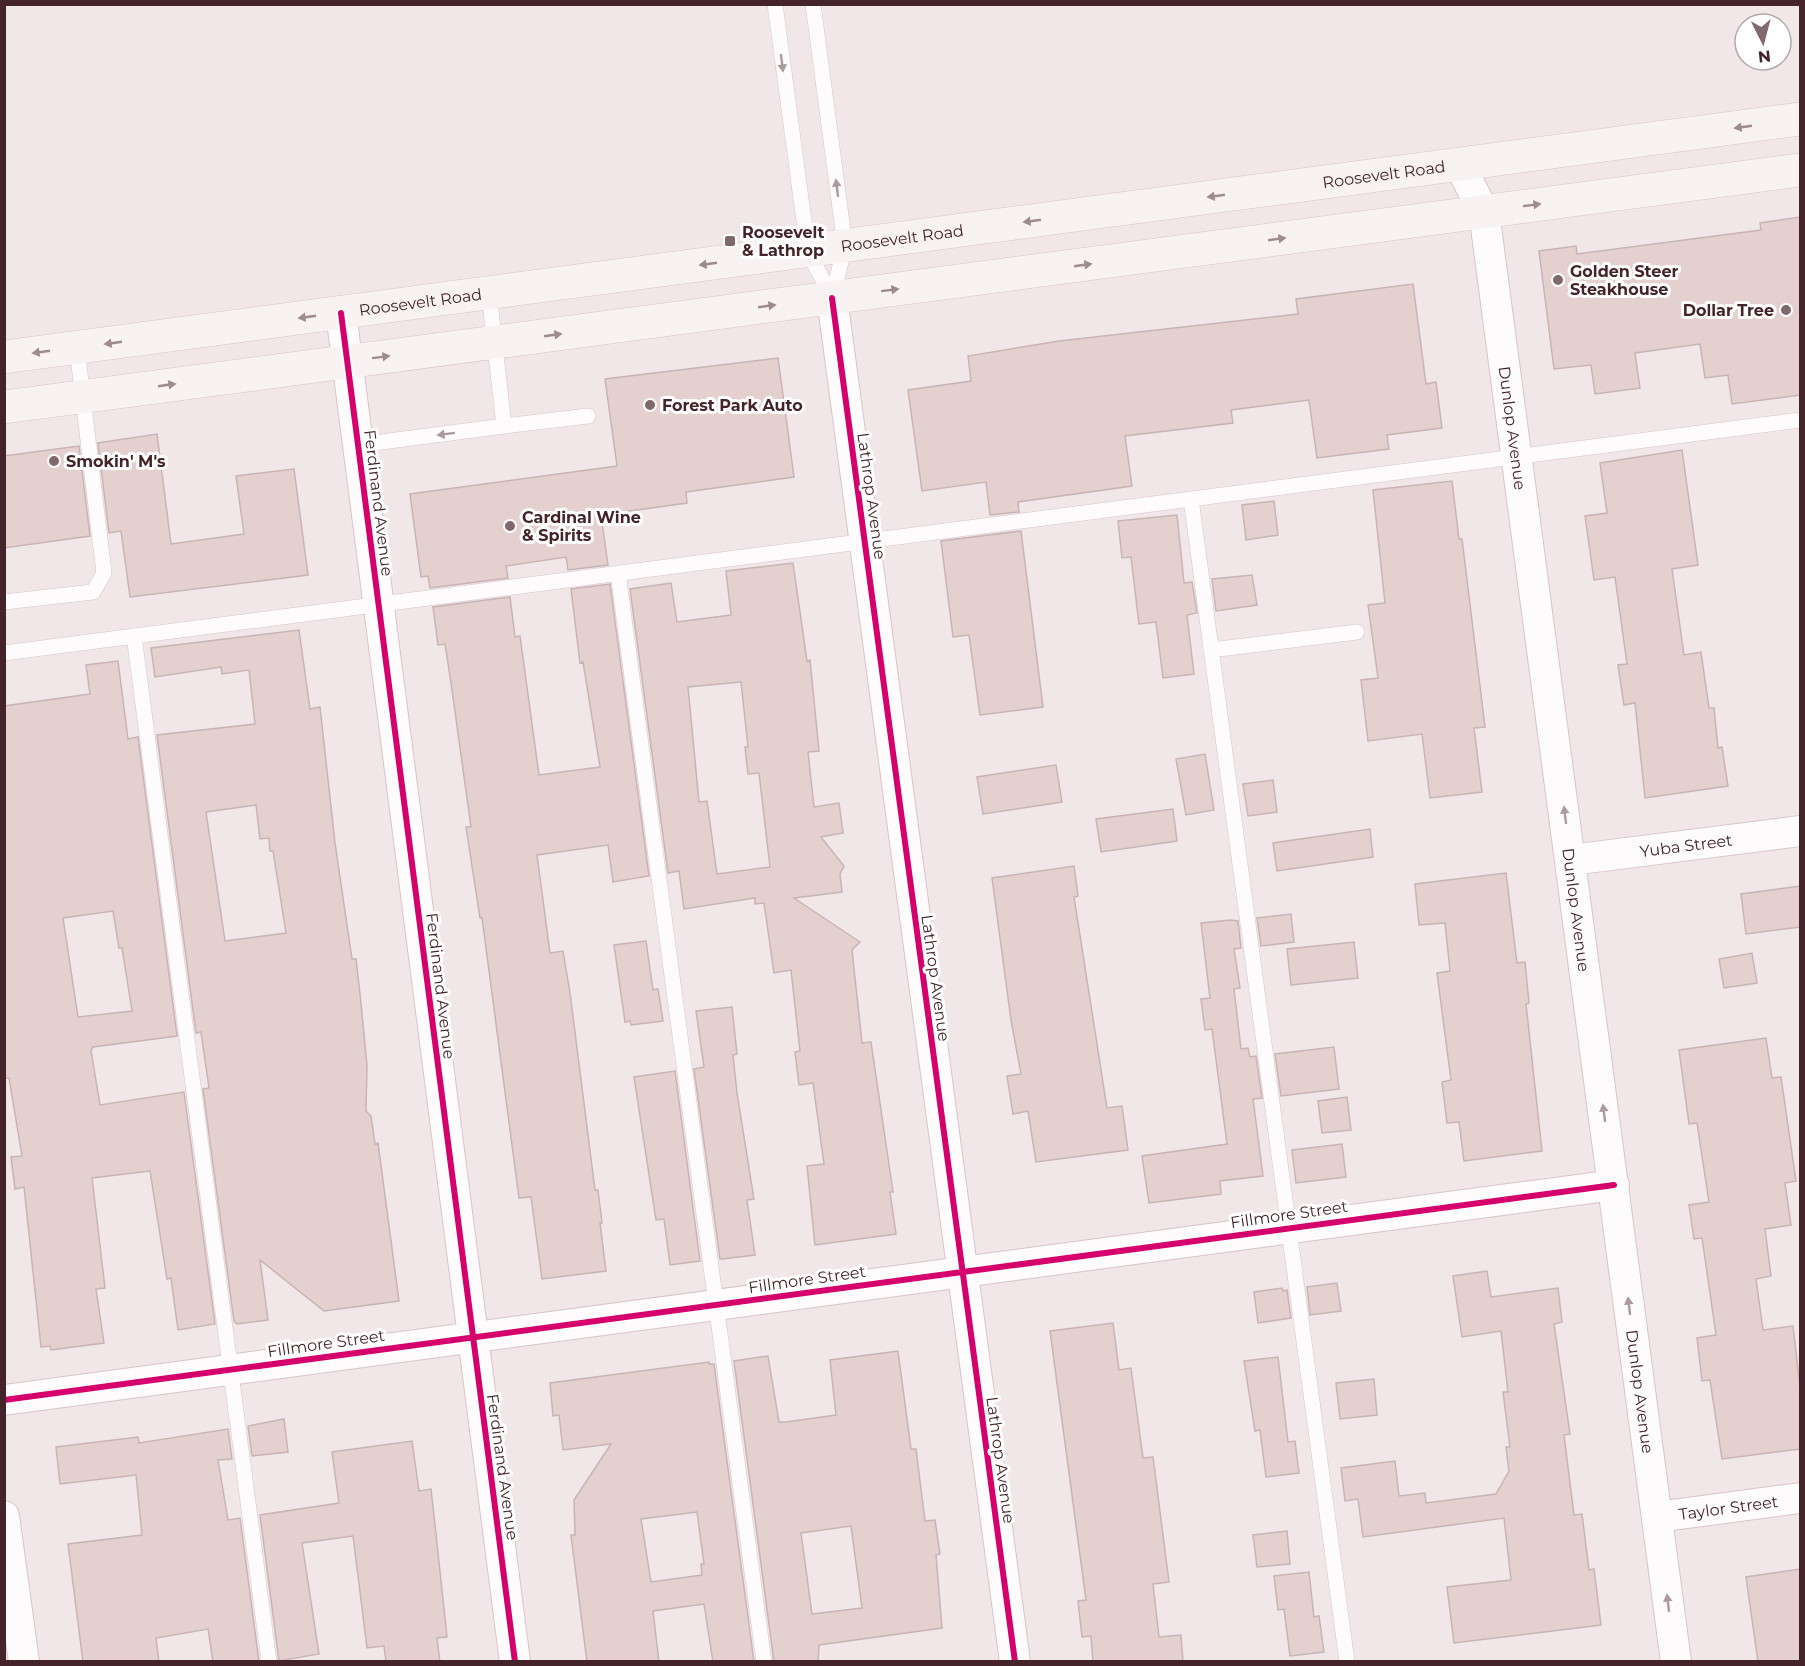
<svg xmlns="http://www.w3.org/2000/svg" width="1805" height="1666" font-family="Montserrat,sans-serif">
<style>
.building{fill:#e5d0d0;stroke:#c8b4b4;stroke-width:1.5;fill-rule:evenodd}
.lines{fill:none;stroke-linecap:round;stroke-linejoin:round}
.lane-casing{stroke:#d8c4c8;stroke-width:16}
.street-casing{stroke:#d8c4c8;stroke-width:32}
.secondary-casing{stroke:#d8c4c8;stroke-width:34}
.lane{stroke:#fdfbfc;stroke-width:15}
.street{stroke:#fdfbfc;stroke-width:30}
.secondary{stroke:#f8f2f3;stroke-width:33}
.cycleway-casing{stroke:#fff;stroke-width:10}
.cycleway{stroke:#d6006c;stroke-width:6}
.oneway{fill:#aa9a9e}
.oneway2{fill:#9e8b8e}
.poi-dot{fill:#81686d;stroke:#fff;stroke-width:2}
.labels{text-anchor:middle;stroke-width:6;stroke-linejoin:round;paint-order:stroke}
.street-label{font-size:16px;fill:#44242a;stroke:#fff}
.poi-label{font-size:16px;font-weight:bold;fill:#44242a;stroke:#fff;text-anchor:start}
</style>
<rect width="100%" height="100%" fill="#f1e7e9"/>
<path class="building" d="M 1800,217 L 1800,395 L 1732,404 L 1728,375 L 1705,378 L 1700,344 L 1635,353 L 1640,388 L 1595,394 L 1591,365 L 1554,369 L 1539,251 L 1576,246 L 1577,254 L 1761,230 L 1760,223 Z
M 1413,284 L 1426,384 L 1436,382 L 1442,428 L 1387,435 L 1389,449 L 1317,458 L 1309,400 L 1231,410 L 1233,423 L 1125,436 L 1132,486 L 1018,502 L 1019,512 L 990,515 L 986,482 L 922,491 L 908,390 L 971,381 L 968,356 L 1059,341 L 1298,314 L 1296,299 Z
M 778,358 L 794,477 L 686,492 L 687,503 L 601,515 L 608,565 L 568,570 L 566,557 L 506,566 L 508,578 L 430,588 L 428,576 L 421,577 L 410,494 L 617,466 L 605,379 Z
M 157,434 L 171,544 L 244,534 L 236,476 L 294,469 L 308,575 L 130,597 L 121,531 L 109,533 L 98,443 Z
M 79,446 L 90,536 L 4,548 L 4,456 Z
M 1682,450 L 1698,565 L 1672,569 L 1684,655 L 1701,652 L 1709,708 L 1714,708 L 1718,748 L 1722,747 L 1728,786 L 1645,798 L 1635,703 L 1624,705 L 1618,665 L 1627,664 L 1615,577 L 1594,580 L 1585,516 L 1607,513 L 1600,463 Z
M 1452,481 L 1459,539 L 1462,539 L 1485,727 L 1474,728 L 1482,792 L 1430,798 L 1422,734 L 1368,741 L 1361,680 L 1378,678 L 1368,605 L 1385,603 L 1373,490 Z
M 1274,501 L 1278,535 L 1246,540 L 1242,505 Z
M 1177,515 L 1184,583 L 1192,582 L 1197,613 L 1187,615 L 1194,674 L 1163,678 L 1156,622 L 1139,624 L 1131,557 L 1122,558 L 1118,521 Z
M 1021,531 L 1043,707 L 980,715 L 969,635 L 953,637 L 941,541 Z
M 793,563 L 807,661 L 810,660 L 819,751 L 808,752 L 814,807 L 839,803 L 843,833 L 821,837 L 844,866 L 840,874 L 842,892 L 794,898 L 860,942 L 852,950 L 862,1043 L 871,1042 L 893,1192 L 890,1192 L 896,1234 L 815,1245 L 807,1166 L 824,1164 L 813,1083 L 799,1085 L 795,1052 L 800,1051 L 791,970 L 774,973 L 764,903 L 755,904 L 755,898 L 684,909 L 679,871 L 668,873 L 630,589 L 671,583 L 677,622 L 731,615 L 726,571 ZM 741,682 L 748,747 L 745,747 L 748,774 L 759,773 L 770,867 L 717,874 L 707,801 L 699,802 L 688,687 Z
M 1252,575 L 1257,605 L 1216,611 L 1212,579 Z
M 610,584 L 649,876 L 613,882 L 608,845 L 537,855 L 550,953 L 563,951 L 570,993 L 595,1190 L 598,1190 L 602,1223 L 600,1223 L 606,1271 L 542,1279 L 531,1197 L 519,1198 L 482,918 L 480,918 L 466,827 L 471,827 L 451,683 L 445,644 L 438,645 L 433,607 L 510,597 L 515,637 L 520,636 L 539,775 L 600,767 L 583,662 L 580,663 L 571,589 Z
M 299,630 L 310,709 L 320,707 L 335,843 L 352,959 L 356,959 L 360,994 L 367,1065 L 366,1111 L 371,1116 L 375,1144 L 378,1143 L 399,1301 L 324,1311 L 260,1260 L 268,1320 L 237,1324 L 234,1321 L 203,1089 L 209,1088 L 201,1032 L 196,1033 L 157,735 L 255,724 L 249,670 L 222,674 L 221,667 L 155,677 L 151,648 ZM 256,805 L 260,839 L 269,838 L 270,851 L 273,851 L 286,933 L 225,941 L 206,812 Z
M 118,661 L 128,739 L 138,737 L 177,1036 L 93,1047 L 91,1050 L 100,1105 L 184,1092 L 215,1324 L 178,1330 L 171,1278 L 167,1279 L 150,1171 L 92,1178 L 105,1288 L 96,1289 L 104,1343 L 51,1350 L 50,1346 L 41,1347 L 24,1187 L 15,1189 L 11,1157 L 22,1156 L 9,1078 L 4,1078 L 4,706 L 90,694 L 86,665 ZM 113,911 L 119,948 L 122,948 L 132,1011 L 78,1017 L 63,918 Z
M 1205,754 L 1214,810 L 1186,815 L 1176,759 Z
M 1056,765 L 1062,802 L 983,814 L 977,777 Z
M 1273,780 L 1277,812 L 1248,816 L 1243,784 Z
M 1173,809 L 1177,841 L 1101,852 L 1096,819 Z
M 1370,829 L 1373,857 L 1277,871 L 1273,843 Z
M 1074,866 L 1078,896 L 1074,897 L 1107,1108 L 1122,1106 L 1128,1150 L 1036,1162 L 1028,1111 L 1013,1114 L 1007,1076 L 1021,1074 L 1011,1020 L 992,878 Z
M 1506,873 L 1517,963 L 1525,962 L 1529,1003 L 1526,1004 L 1542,1151 L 1464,1161 L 1459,1122 L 1447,1123 L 1442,1082 L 1451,1080 L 1437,973 L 1450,971 L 1445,923 L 1419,925 L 1415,884 Z
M 1800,886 L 1800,927 L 1746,934 L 1741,894 Z
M 1291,914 L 1294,942 L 1261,946 L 1257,918 Z
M 1230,920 L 1238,921 L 1241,948 L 1234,949 L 1240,988 L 1234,989 L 1241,1049 L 1248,1048 L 1250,1057 L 1256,1056 L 1262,1098 L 1253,1099 L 1263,1176 L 1220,1181 L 1221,1194 L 1149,1203 L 1142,1156 L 1227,1144 L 1212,1029 L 1205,1030 L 1201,999 L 1210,998 L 1201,923 Z
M 646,941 L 653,990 L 658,989 L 663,1021 L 631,1025 L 630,1021 L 625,1022 L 614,945 Z
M 1354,942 L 1358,978 L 1291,985 L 1287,949 Z
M 1752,953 L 1757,983 L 1724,988 L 1719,959 Z
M 732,1007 L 737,1054 L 733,1055 L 737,1093 L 754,1199 L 747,1200 L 755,1255 L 722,1259 L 720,1259 L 694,1069 L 704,1067 L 696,1011 Z
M 1766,1038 L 1772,1078 L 1781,1077 L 1796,1181 L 1785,1183 L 1791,1225 L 1765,1229 L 1771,1276 L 1756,1279 L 1763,1330 L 1793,1326 L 1800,1387 L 1800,1449 L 1722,1459 L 1710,1380 L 1702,1381 L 1697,1338 L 1716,1335 L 1702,1238 L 1694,1239 L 1689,1205 L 1709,1202 L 1697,1123 L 1689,1124 L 1679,1050 Z
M 1334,1047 L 1339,1089 L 1281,1096 L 1275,1054 Z
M 675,1071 L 700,1261 L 670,1265 L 664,1219 L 656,1220 L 634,1077 Z
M 1347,1097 L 1351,1130 L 1322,1133 L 1318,1101 Z
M 1342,1144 L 1346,1177 L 1296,1183 L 1292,1150 Z
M 1487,1271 L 1491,1297 L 1558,1288 L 1562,1322 L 1554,1324 L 1570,1434 L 1564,1435 L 1574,1515 L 1582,1514 L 1589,1570 L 1594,1569 L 1601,1625 L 1454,1643 L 1447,1587 L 1511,1580 L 1504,1518 L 1363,1537 L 1358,1499 L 1345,1501 L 1341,1468 L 1395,1461 L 1399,1496 L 1425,1493 L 1426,1503 L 1496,1494 L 1509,1471 L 1506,1447 L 1510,1447 L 1503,1392 L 1508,1392 L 1501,1331 L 1462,1337 L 1453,1276 Z
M 1337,1283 L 1341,1311 L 1310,1315 L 1307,1287 Z
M 1282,1288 L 1283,1291 L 1287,1290 L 1291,1318 L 1258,1323 L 1254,1292 Z
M 1113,1323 L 1119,1370 L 1131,1368 L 1143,1458 L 1153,1457 L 1169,1582 L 1153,1584 L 1159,1637 L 1181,1635 L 1183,1662 L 1093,1662 L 1091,1636 L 1082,1637 L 1078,1601 L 1086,1600 L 1050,1331 Z
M 898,1351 L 911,1449 L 916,1449 L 925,1521 L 935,1520 L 940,1554 L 936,1555 L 942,1628 L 819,1645 L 818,1662 L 774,1662 L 734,1361 L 768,1356 L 779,1422 L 786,1422 L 836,1415 L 830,1360 ZM 851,1526 L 862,1608 L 812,1614 L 801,1533 Z
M 1278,1357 L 1288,1442 L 1295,1441 L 1299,1473 L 1266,1477 L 1260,1430 L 1255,1431 L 1244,1361 Z
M 709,1362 L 709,1364 L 714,1364 L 754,1662 L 713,1662 L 704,1604 L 653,1611 L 659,1662 L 587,1662 L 571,1535 L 575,1535 L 574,1500 L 611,1444 L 563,1450 L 559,1415 L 553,1416 L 550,1383 ZM 697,1512 L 704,1564 L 701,1564 L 702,1575 L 651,1582 L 641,1519 Z
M 1374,1379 L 1377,1415 L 1340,1419 L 1336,1383 Z
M 284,1419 L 288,1452 L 252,1456 L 248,1426 Z
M 228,1429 L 232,1459 L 218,1460 L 228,1520 L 240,1518 L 259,1662 L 213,1662 L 208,1629 L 156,1638 L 159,1662 L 83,1662 L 68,1544 L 142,1535 L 136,1475 L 60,1484 L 56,1447 L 138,1437 L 139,1443 Z
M 412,1441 L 419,1491 L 431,1489 L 435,1525 L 447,1637 L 437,1638 L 440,1662 L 386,1662 L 384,1646 L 367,1648 L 353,1536 L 302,1543 L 319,1654 L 279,1661 L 260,1515 L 339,1503 L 332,1452 Z
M 1287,1531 L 1290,1564 L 1257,1567 L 1253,1535 Z
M 1800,1569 L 1800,1662 L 1758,1662 L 1746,1577 Z
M 1309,1572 L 1314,1617 L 1319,1616 L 1324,1652 L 1290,1656 L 1284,1609 L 1278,1610 L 1274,1576 Z"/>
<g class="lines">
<g class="lane-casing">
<path id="lane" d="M 775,4 L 808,251 L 832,298
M 813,4 L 845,246 L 832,298
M 489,293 L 504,426 L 588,416
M 358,445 L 504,426
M 1191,499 L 1347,1662
M 618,573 L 764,1662
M 4,602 L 93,592 L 104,573 L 77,348
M 134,636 L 269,1662
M 1211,650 L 1357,632
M 4,653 L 1800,420"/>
</g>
<g class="street-casing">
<g id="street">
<path id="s1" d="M 1459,164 L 1484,212 L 1676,1662"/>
<path d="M 832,298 L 1015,1662"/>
<path d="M 341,313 L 515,1662"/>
<path id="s2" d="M 1571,860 L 1800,831"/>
<path d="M 4,1400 L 1614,1185"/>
<path d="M 4,1516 L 24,1662"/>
<path id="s3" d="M 1657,1517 L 1800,1498"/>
</g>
</g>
<g class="secondary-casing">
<g id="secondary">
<path id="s4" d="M 4,357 L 1800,119"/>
<path d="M 4,407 L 1800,170"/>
</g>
</g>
<use href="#lane" class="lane"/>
<use href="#street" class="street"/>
<use href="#secondary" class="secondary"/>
<g class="cycleway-casing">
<path id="cycleway" d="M 832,298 L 1015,1662
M 341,313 L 515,1662
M 4,1400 L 1614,1185"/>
</g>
<use href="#cycleway" class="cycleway"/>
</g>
<defs><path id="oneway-solid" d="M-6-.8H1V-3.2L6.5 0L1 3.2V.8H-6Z" transform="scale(1.5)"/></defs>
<g class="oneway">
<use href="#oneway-solid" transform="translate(782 63) rotate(83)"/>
<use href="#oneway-solid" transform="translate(837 188) rotate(-97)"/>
<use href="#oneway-solid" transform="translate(446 434) rotate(173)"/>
<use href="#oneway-solid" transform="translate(1565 815) rotate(-97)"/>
<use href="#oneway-solid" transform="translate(1604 1113) rotate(-97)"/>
<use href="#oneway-solid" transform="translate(1629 1306) rotate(-97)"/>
<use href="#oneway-solid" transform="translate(1668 1603) rotate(-97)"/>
</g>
<g class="oneway2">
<use href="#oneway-solid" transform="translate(1743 127) rotate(172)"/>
<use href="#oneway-solid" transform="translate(1216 196) rotate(172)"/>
<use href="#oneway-solid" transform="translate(1532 205) rotate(-7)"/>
<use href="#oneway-solid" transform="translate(1032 221) rotate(172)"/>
<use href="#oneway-solid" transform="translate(1277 239) rotate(-8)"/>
<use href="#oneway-solid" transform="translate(708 264) rotate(172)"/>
<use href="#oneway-solid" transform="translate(1083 265) rotate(-8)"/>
<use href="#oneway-solid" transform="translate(890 290) rotate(-7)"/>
<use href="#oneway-solid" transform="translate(767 306) rotate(-8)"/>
<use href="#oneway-solid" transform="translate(307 317) rotate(172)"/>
<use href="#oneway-solid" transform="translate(553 335) rotate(-8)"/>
<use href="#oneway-solid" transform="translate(113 343) rotate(172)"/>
<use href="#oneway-solid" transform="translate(41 352) rotate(172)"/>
<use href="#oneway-solid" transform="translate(381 357) rotate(-7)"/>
<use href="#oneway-solid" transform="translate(167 385) rotate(-8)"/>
</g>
<g class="poi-dot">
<rect x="724" y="235" width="12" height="12" rx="3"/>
<circle cx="1558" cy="280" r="6"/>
<circle cx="1786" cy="310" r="6"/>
<circle cx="650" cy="405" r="6"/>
<circle cx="54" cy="461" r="6"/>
<circle cx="510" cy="526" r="6"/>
</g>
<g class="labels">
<g class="street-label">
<text dy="6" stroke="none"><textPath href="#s4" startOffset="1392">Roosevelt Road</textPath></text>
<text dy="6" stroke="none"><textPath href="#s4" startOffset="906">Roosevelt Road</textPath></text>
<text dy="6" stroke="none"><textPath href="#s4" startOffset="420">Roosevelt Road</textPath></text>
<text dy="6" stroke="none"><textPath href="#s1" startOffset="272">Dunlop Avenue</textPath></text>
<text transform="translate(872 496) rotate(82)" y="6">Lathrop Avenue</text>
<text transform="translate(379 503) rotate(83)" y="6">Ferdinand Avenue</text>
<text dy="6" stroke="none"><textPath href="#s2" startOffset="116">Yuba Street</textPath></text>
<text dy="6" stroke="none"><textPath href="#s1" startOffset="758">Dunlop Avenue</textPath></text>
<text transform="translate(936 978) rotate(82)" y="6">Lathrop Avenue</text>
<text transform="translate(441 986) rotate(83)" y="6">Ferdinand Avenue</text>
<text transform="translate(1289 1214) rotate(-8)" y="6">Fillmore Street</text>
<text transform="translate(807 1279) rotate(-8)" y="6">Fillmore Street</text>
<text transform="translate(326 1343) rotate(-8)" y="6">Fillmore Street</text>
<text dy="6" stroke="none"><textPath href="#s1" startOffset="1244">Dunlop Avenue</textPath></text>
<text transform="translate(1001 1460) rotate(82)" y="6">Lathrop Avenue</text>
<text transform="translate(503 1467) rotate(82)" y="6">Ferdinand Avenue</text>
<text dy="6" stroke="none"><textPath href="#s3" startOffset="72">Taylor Street</textPath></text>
</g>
<g class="poi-label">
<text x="742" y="238">Roosevelt<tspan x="742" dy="18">&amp; Lathrop</tspan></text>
<text x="1570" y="277">Golden Steer<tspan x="1570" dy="18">Steakhouse</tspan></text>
<text x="1774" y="316" text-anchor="end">Dollar Tree</text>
<text x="662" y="411">Forest Park Auto</text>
<text x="66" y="467">Smokin' M's</text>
<text x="522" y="523">Cardinal Wine<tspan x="522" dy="18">&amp; Spirits</tspan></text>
</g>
</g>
<rect width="1805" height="1666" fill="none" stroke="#44242a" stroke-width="12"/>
<g transform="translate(1763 42) rotate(174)"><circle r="28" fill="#ffffff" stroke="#b4a7aa" stroke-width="1.5"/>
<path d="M0-4.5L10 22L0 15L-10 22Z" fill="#81686d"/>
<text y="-9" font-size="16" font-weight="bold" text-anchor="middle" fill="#44242a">N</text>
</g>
</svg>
